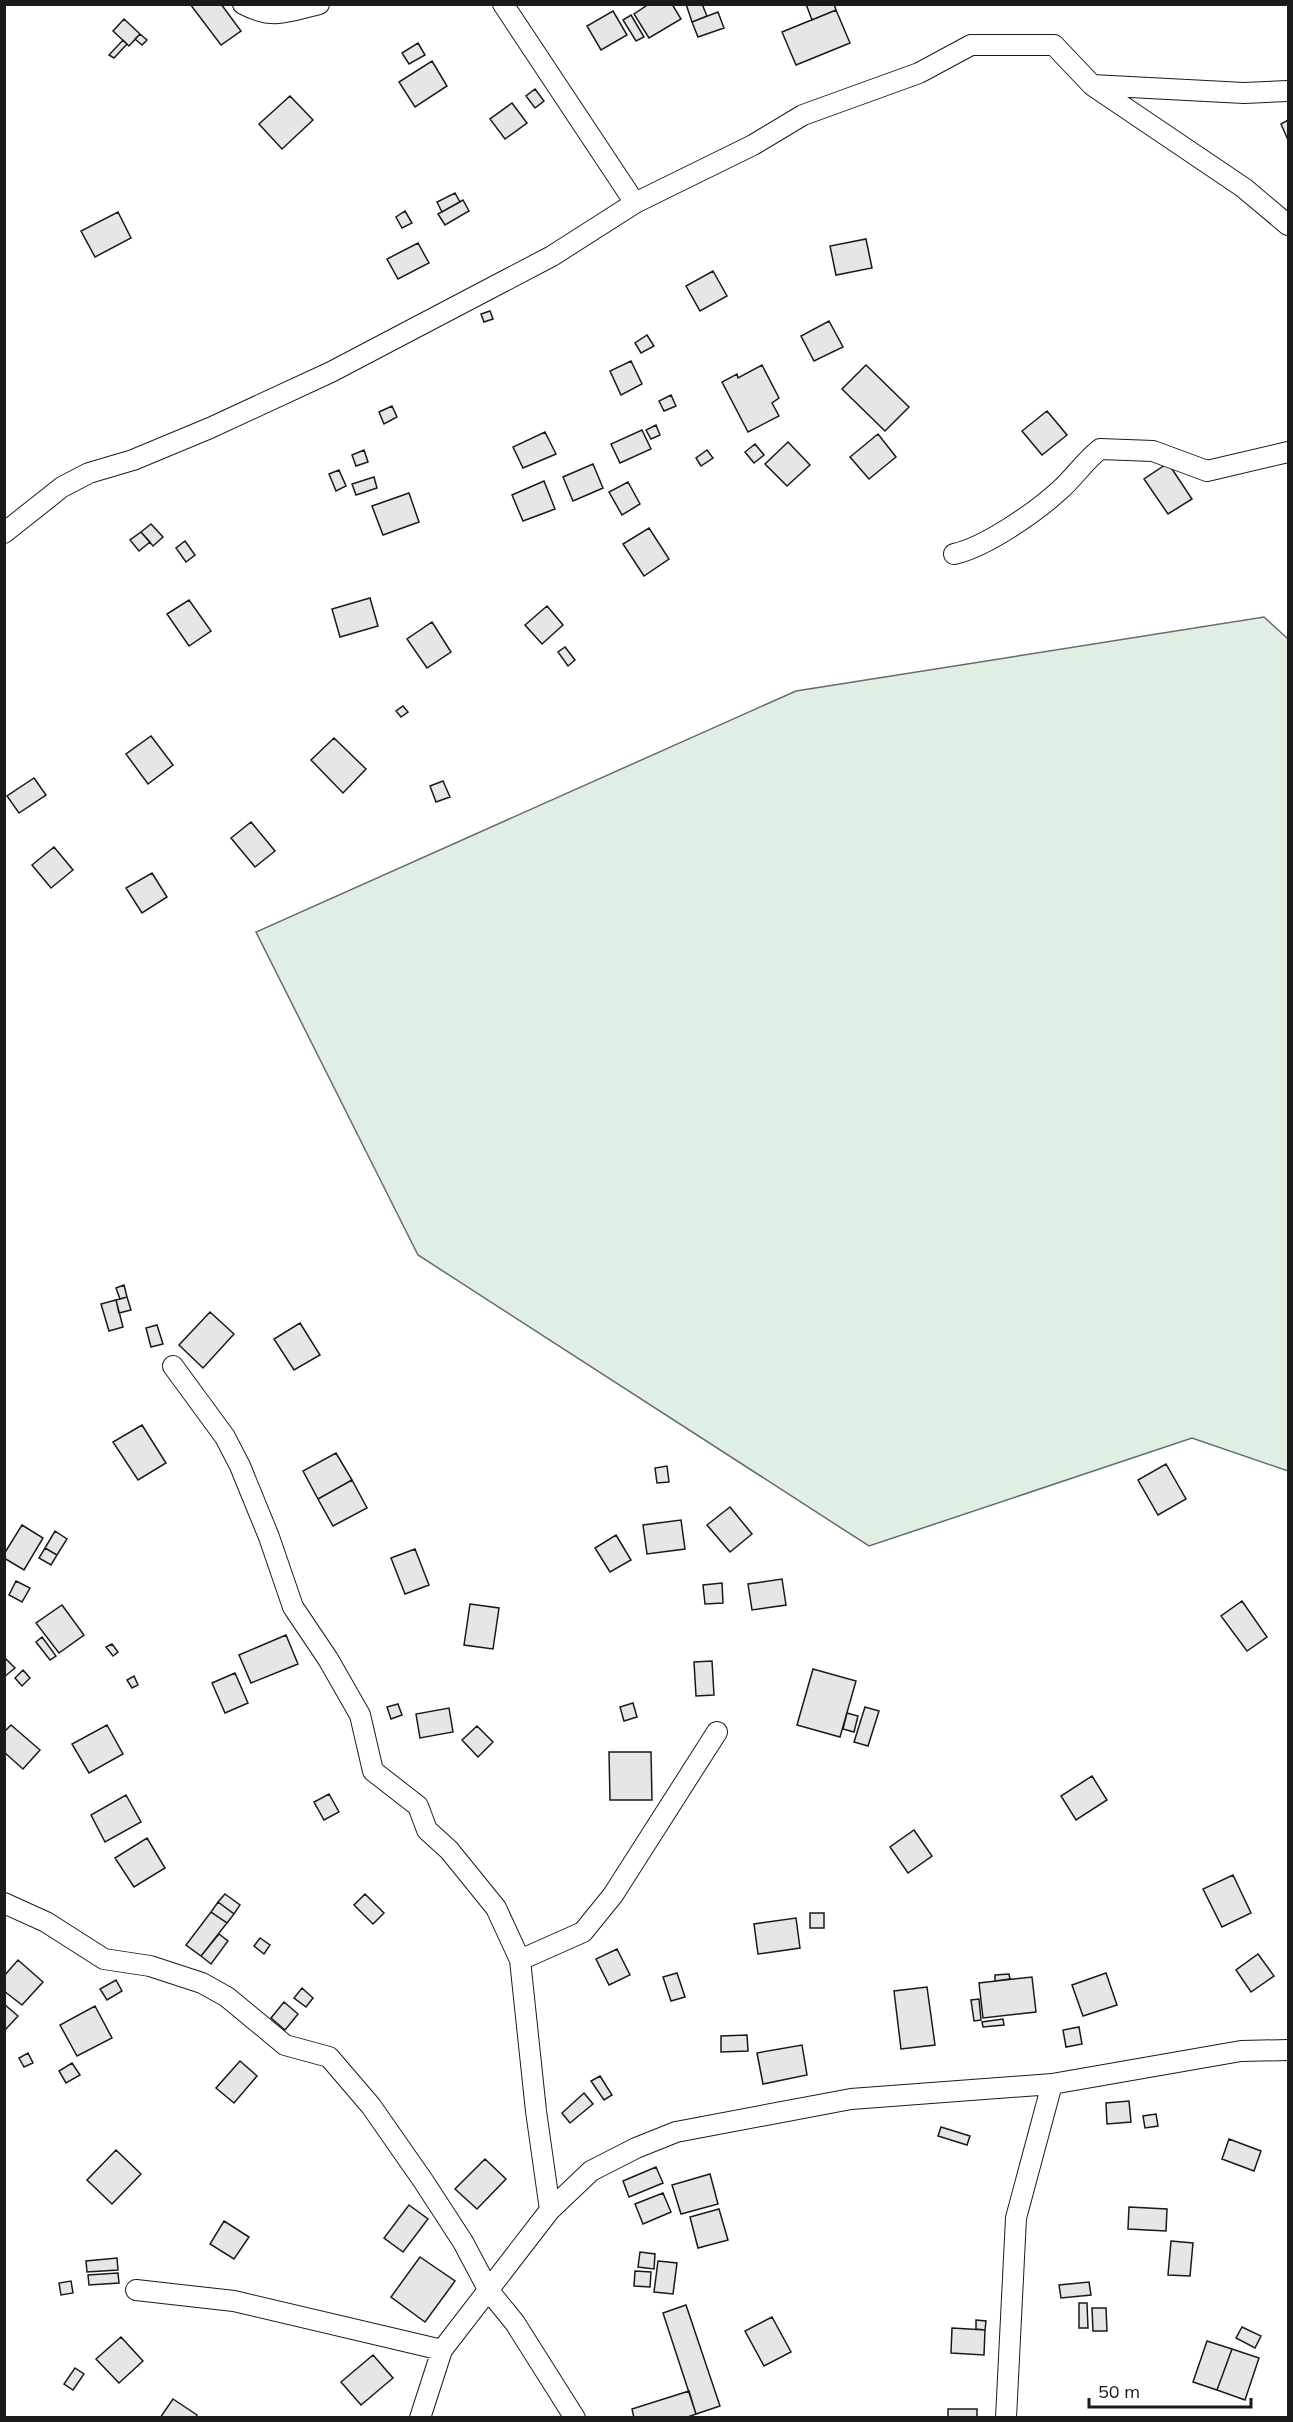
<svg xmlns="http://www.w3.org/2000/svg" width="1293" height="2422" font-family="Mulish,sans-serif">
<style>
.green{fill:#e0efe3;stroke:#6a6a6a;stroke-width:1.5}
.building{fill:#e6e6e6;stroke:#1a1a1a;stroke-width:1.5}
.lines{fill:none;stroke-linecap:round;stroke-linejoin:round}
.street-casing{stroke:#1a1a1a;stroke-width:22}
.street{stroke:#fff;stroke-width:20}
</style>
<rect width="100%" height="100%" fill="#fff"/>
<path class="green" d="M 1264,617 L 1288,639 L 1288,1471 L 1192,1438 L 869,1546 L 418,1255 L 256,932 L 796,691 Z"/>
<path class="building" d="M 190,4 L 221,4 L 241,31 L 221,45 Z
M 649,4 L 672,4 L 681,19 L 649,38 L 634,14 Z
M 686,4 L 702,4 L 707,16 L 692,22 Z
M 806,4 L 834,4 L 836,10 L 812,20 Z
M 836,10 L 850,43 L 796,65 L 782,32 Z
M 613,11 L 627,35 L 601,50 L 587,26 Z
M 718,12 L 724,28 L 698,37 L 692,22 Z
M 631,15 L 644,37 L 636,41 L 623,20 Z
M 124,19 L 140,34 L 129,46 L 113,31 Z
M 140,34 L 147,40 L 142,45 L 135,39 Z
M 123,40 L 127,44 L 114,58 L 109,55 Z
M 418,43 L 425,55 L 409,64 L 402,53 Z
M 432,61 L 447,86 L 415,107 L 399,82 Z
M 535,89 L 544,101 L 535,108 L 526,96 Z
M 290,96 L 313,120 L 282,149 L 259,124 Z
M 512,103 L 527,123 L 505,139 L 490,119 Z
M 1288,120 L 1288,140 L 1281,124 Z
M 455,193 L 460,202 L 442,212 L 437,202 Z
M 463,200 L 469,211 L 445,225 L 438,214 Z
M 405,211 L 412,223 L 402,228 L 396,217 Z
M 118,212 L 131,238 L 95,257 L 81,231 Z
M 866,239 L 872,268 L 836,275 L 830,246 Z
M 418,243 L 429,263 L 398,279 L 387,259 Z
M 713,271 L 727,296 L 700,311 L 686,286 Z
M 490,311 L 493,319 L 484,322 L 481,314 Z
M 829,321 L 843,347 L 814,361 L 801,336 Z
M 647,335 L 654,346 L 641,353 L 635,343 Z
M 631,361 L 642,384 L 621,395 L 610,371 Z
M 762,365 L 779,398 L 772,403 L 779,416 L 748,432 L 722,382 L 737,374 L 738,378 Z
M 866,365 L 909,407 L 885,431 L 842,389 Z
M 671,395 L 676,406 L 664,411 L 659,401 Z
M 392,406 L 397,417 L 384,424 L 379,412 Z
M 1047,411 L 1067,435 L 1042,455 L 1022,431 Z
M 656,425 L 660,435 L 651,439 L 646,430 Z
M 642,430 L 651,449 L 620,463 L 611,444 Z
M 545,432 L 556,454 L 523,468 L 513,447 Z
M 878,434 L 896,457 L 869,479 L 850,457 Z
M 788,442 L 810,465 L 787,486 L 765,464 Z
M 755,444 L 764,455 L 754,463 L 745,452 Z
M 364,450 L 368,462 L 356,466 L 352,455 Z
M 707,450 L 713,458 L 701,466 L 696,458 Z
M 1168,463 L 1192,499 L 1168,514 L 1144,479 Z
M 593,464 L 603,488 L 573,501 L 563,477 Z
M 339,470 L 346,486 L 336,491 L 329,474 Z
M 374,477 L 377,488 L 356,495 L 352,484 Z
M 544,481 L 555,509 L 523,521 L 512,495 Z
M 628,482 L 640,504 L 622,515 L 609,492 Z
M 409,493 L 419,522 L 383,535 L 372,506 Z
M 151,524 L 163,537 L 153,546 L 141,532 Z
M 649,528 L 669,559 L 644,576 L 623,544 Z
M 141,532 L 150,542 L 139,551 L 130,540 Z
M 185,541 L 195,555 L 186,562 L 176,548 Z
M 370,598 L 378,626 L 340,637 L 332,609 Z
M 189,600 L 211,631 L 189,646 L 167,614 Z
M 547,606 L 563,625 L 542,644 L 525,625 Z
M 432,622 L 451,652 L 427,668 L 407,639 Z
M 565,647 L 575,660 L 568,666 L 558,652 Z
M 403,706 L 408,712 L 401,717 L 396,711 Z
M 151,736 L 173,765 L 148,784 L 126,754 Z
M 334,738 L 366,769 L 343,793 L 311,760 Z
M 34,778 L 46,795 L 19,813 L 7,796 Z
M 443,781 L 450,797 L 436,802 L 430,786 Z
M 251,822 L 275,851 L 255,867 L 231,838 Z
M 54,847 L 73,870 L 51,888 L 32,865 Z
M 152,873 L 167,897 L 142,913 L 126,888 Z
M 124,1285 L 127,1297 L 120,1299 L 116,1288 Z
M 127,1297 L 131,1310 L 119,1313 L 116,1300 Z
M 116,1300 L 123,1327 L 109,1331 L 101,1304 Z
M 210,1312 L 234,1334 L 203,1368 L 179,1345 Z
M 300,1323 L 320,1355 L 294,1370 L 274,1339 Z
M 157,1325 L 163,1344 L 151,1347 L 146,1328 Z
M 142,1425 L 166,1463 L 138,1480 L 113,1442 Z
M 336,1453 L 352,1480 L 318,1499 L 303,1471 Z
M 1166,1464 L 1186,1499 L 1158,1515 L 1138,1480 Z
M 667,1466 L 669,1482 L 657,1483 L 655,1468 Z
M 352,1480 L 367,1508 L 333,1526 L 318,1499 Z
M 730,1507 L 752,1534 L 730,1552 L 707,1525 Z
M 681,1520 L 685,1549 L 647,1554 L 643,1525 Z
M 22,1525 L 43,1538 L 24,1570 L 4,1558 L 4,1554 Z
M 55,1531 L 67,1539 L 57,1555 L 45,1548 Z
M 616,1535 L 631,1560 L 610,1572 L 595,1548 Z
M 45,1548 L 57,1555 L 51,1565 L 39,1558 Z
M 415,1549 L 429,1585 L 405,1594 L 391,1558 Z
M 782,1579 L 786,1605 L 752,1610 L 748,1584 Z
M 16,1581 L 30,1588 L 22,1602 L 9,1595 Z
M 722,1583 L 723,1603 L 705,1604 L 703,1585 Z
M 1242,1601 L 1267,1637 L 1247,1651 L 1221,1616 Z
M 470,1604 L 499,1608 L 493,1649 L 464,1645 Z
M 62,1605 L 84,1635 L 59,1653 L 36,1623 Z
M 286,1635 L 298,1664 L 251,1683 L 239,1655 Z
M 42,1637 L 56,1656 L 50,1660 L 36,1642 Z
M 112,1644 L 118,1652 L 113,1656 L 106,1647 Z
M 4,1657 L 15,1668 L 4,1677 Z
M 712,1661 L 714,1695 L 696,1696 L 694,1662 Z
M 813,1669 L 856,1681 L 840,1737 L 797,1725 Z
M 23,1670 L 30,1678 L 22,1686 L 15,1678 Z
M 235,1673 L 248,1703 L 225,1713 L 212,1683 Z
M 134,1676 L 138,1685 L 132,1688 L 127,1680 Z
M 633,1703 L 637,1717 L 624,1721 L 620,1707 Z
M 398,1704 L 402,1715 L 391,1719 L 387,1707 Z
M 865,1707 L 879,1711 L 868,1746 L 854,1742 Z
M 449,1708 L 453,1732 L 420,1738 L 416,1714 Z
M 847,1713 L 858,1716 L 854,1732 L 843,1729 Z
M 11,1725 L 40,1750 L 23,1769 L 4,1752 L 4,1732 Z
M 107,1725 L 123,1754 L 89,1773 L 72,1744 Z
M 477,1726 L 493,1742 L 478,1757 L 462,1740 Z
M 609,1752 L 651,1752 L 652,1800 L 610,1800 Z
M 1092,1776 L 1107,1800 L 1076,1820 L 1061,1796 Z
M 329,1794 L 339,1812 L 324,1820 L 314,1802 Z
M 126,1795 L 141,1822 L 105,1842 L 91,1815 Z
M 914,1830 L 932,1856 L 908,1873 L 890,1847 Z
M 147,1838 L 165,1868 L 134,1887 L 115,1858 Z
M 1233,1875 L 1251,1913 L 1222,1927 L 1203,1889 Z
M 225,1894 L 240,1905 L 234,1914 L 218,1902 Z
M 365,1894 L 384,1913 L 373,1924 L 354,1905 Z
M 218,1902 L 234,1914 L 227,1923 L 211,1912 Z
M 211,1912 L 227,1923 L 201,1956 L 186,1945 Z
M 810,1913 L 824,1913 L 824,1928 L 810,1928 Z
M 796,1918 L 800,1948 L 758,1954 L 754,1924 Z
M 219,1934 L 228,1941 L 211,1964 L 201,1956 Z
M 260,1938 L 270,1945 L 264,1954 L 254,1946 Z
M 617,1949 L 630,1975 L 609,1985 L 596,1959 Z
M 1258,1954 L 1274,1976 L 1251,1992 L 1236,1970 Z
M 18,1960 L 43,1982 L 22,2005 L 4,1991 L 4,1976 Z
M 677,1973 L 685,1997 L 671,2001 L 663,1977 Z
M 1106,1973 L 1117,2005 L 1083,2016 L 1072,1985 Z
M 1009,1974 L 1010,1979 L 995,1981 L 995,1975 Z
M 1032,1977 L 1036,2012 L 983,2018 L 979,1983 Z
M 116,1980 L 122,1991 L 107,2000 L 100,1989 Z
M 927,1987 L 935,2045 L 901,2049 L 894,1991 Z
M 302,1988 L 313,1998 L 306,2007 L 294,1998 Z
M 979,1999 L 981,2020 L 974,2021 L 971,2000 Z
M 284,2002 L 298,2014 L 285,2030 L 271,2018 Z
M 4,2004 L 18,2016 L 6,2029 L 4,2027 Z
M 95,2006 L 112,2038 L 77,2056 L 60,2025 Z
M 1003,2019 L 1004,2025 L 983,2027 L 982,2022 Z
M 1079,2027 L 1082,2044 L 1066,2047 L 1063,2030 Z
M 747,2035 L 748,2051 L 721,2052 L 721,2036 Z
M 802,2045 L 807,2075 L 763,2084 L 757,2053 Z
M 28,2053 L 33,2063 L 24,2067 L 19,2058 Z
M 240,2061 L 257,2076 L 234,2103 L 216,2088 Z
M 72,2063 L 80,2075 L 66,2083 L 59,2071 Z
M 600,2076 L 612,2095 L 604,2100 L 591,2081 Z
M 584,2093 L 593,2104 L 570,2123 L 562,2113 Z
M 1129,2101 L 1131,2122 L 1107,2124 L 1106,2103 Z
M 1156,2114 L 1158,2126 L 1145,2128 L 1143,2116 Z
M 941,2127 L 970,2136 L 967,2145 L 938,2136 Z
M 1229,2139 L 1261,2151 L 1254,2171 L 1222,2159 Z
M 116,2150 L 141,2174 L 112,2204 L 87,2180 Z
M 485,2159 L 506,2179 L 477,2209 L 455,2189 Z
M 656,2167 L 663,2183 L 629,2197 L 623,2181 Z
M 710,2174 L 718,2204 L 681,2214 L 672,2185 Z
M 663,2193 L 671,2212 L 643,2224 L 635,2204 Z
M 409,2205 L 428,2219 L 403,2252 L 384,2238 Z
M 1129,2207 L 1167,2209 L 1166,2231 L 1128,2229 Z
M 719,2209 L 728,2240 L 698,2248 L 690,2217 Z
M 224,2221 L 249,2237 L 234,2259 L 210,2244 Z
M 1171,2241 L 1193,2243 L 1190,2276 L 1168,2275 Z
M 640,2252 L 655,2254 L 654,2269 L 638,2267 Z
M 420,2257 L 455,2281 L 425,2322 L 391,2297 Z
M 117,2258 L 118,2270 L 87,2272 L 86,2261 Z
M 658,2261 L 677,2263 L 673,2294 L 654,2292 Z
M 635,2271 L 651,2272 L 650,2287 L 634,2286 Z
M 118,2273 L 119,2283 L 89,2285 L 88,2275 Z
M 71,2281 L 73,2293 L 61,2295 L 59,2283 Z
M 1089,2282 L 1091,2295 L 1061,2298 L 1059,2285 Z
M 1079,2303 L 1087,2303 L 1088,2328 L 1079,2328 Z
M 686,2305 L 720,2406 L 696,2414 L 663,2313 Z
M 1092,2308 L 1106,2308 L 1107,2331 L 1093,2331 Z
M 772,2317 L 791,2352 L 764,2366 L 745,2331 Z
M 976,2320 L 986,2321 L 985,2330 L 976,2329 Z
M 1242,2327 L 1261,2336 L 1255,2348 L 1236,2338 Z
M 952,2328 L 985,2330 L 984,2355 L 951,2353 Z
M 121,2337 L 143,2361 L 119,2383 L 96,2359 Z
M 1207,2341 L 1232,2349 L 1217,2390 L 1193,2382 Z
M 1232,2349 L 1259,2358 L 1245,2400 L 1217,2390 Z
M 373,2355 L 393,2378 L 361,2405 L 341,2382 Z
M 75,2368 L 84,2374 L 73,2390 L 64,2384 Z
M 689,2391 L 696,2414 L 685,2418 L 634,2418 L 632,2409 Z
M 173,2399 L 197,2415 L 196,2418 L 160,2418 Z
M 948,2409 L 977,2409 L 977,2418 L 948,2418 Z"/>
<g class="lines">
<g class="street-casing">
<path id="street" d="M 243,4 C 273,20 287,12 319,4
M 503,4 L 635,203
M 1093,86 L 1244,188 L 1288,225
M 4,533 L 62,487 L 89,473 L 133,460 L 210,428 L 331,372 L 552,256 L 635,203 L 753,145 L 803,115 L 919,73 L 971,45 L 1054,45 L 1092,85 L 1244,93 L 1288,91
M 954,554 C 986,547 1036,512 1061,489 C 1075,476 1085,461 1100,449 L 1153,451 L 1207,471 L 1288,452
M 173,1366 L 225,1437 L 240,1466 L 269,1537 L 293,1607 L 328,1659 L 360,1715 L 373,1771 L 418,1806 L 427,1830 L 449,1850 L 496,1908 L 520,1960
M 4,1903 L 46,1922 L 104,1959 L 150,1966 L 202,1983 L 227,1997 L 285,2045 L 329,2057 L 371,2106 L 424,2182 L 463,2242 L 489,2291 L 515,2323 L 575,2418
M 550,2210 L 536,2111 L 520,1960 L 583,1932 L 613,1895 L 717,1732
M 136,2290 L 234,2301 L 442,2350
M 420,2418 L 442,2350 L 550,2210 L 591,2171 L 636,2148 L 676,2132 L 851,2099 L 1052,2084 L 1241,2051 L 1288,2050
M 1006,2418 L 1016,2218 L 1052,2084"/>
</g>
<use href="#street" class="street"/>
</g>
<rect width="1293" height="2422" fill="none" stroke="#1a1a1a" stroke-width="12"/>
<path d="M1089 2398v9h162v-9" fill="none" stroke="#1a1a1a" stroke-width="3"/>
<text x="1098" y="2398" font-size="18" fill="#1a1a1a" stroke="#ffffff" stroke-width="4.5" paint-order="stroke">50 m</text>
</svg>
